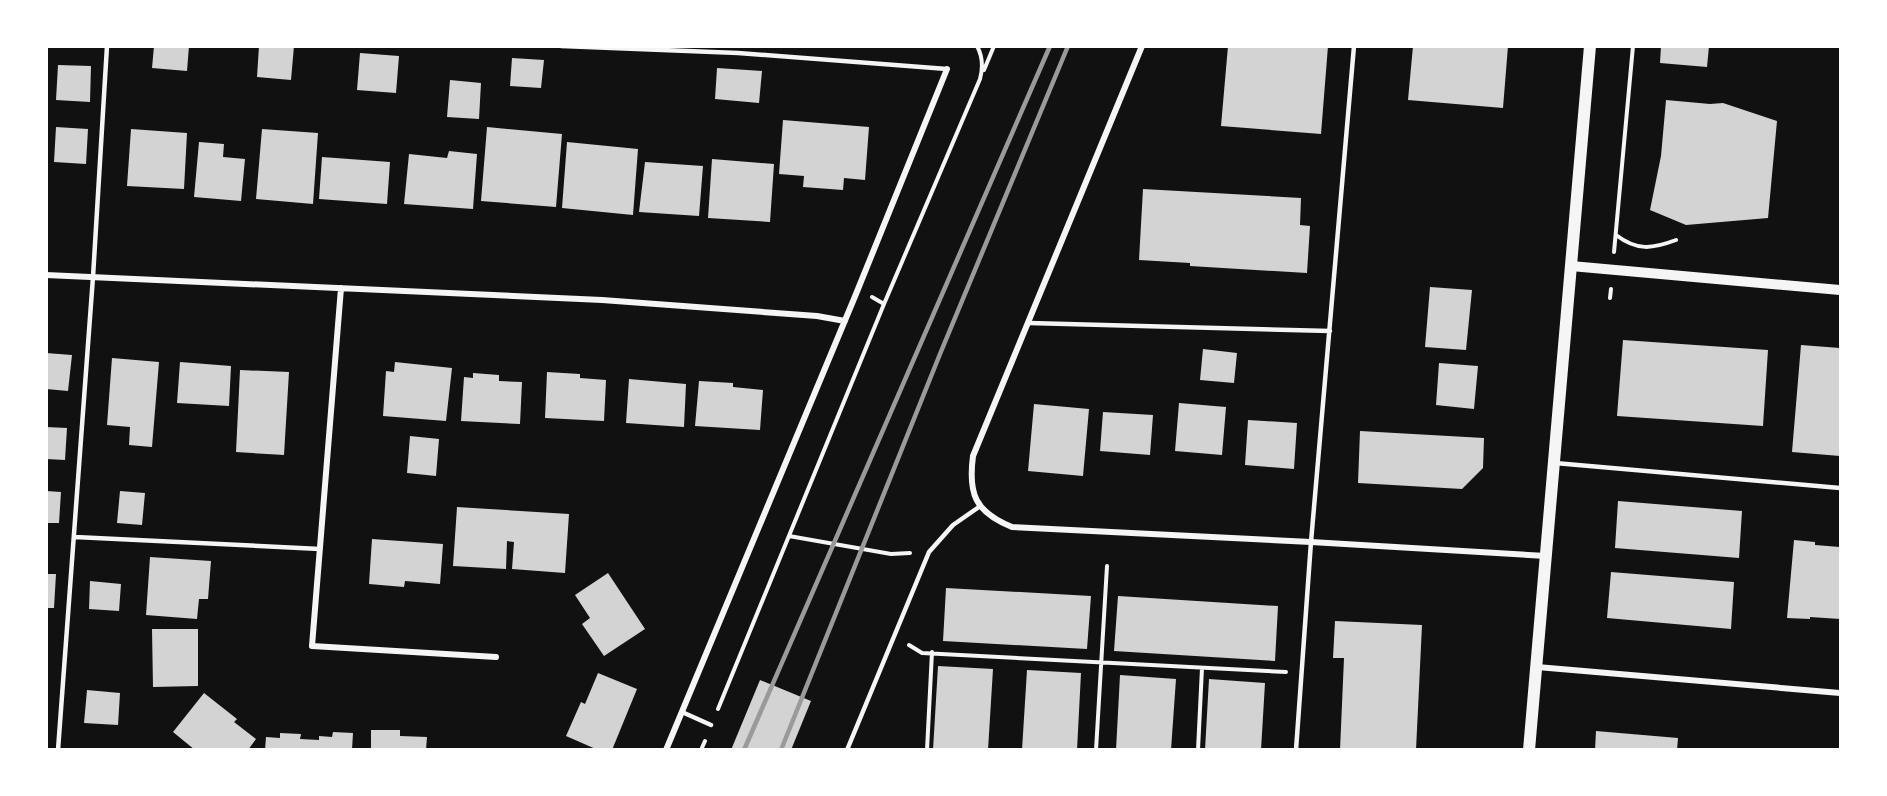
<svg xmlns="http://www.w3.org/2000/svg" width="1887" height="796" font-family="Barlow,sans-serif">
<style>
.building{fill:#d3d3d3}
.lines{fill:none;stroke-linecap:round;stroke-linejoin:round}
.path{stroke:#f5f5f5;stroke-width:4}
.service{stroke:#f5f5f5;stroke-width:4.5}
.minor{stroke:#f5f5f5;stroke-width:6}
.tertiary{stroke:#f5f5f5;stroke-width:10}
.secondary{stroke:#f5f5f5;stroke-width:12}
.rail{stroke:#9a9a9a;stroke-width:4.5}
</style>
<rect width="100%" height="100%" fill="#111"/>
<path class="building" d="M 154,46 L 189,46 L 187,71 L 152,68 Z
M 259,46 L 294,46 L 291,80 L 257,77 Z
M 1228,46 L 1328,46 L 1321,134 L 1221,126 Z
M 1413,46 L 1508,46 L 1503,108 L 1408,100 Z
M 1661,46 L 1709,46 L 1707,67 L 1660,63 Z
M 360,53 L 399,56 L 396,93 L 357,90 Z
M 512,58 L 544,60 L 541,88 L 510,86 Z
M 58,65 L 91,66 L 90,102 L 56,100 Z
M 717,68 L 762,71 L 759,103 L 715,99 Z
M 450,80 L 481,83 L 479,119 L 447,117 Z
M 1666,100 L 1710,104 L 1723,103 L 1777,121 L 1768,218 L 1686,225 L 1650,210 L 1661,156 Z
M 783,120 L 869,127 L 865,180 L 844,178 L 843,190 L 803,187 L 804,176 L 779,174 Z
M 56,127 L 88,129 L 86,164 L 54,162 Z
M 487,127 L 562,134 L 556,207 L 481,201 Z
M 131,129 L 187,133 L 184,189 L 127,186 Z
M 262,129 L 318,133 L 313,204 L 256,199 Z
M 199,142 L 224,144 L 223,157 L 245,159 L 241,201 L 194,197 Z
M 567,142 L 638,149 L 633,215 L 562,208 Z
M 449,151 L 477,154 L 473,209 L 404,204 L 409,154 L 447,158 Z
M 322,157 L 390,162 L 387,204 L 319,199 Z
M 712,159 L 774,164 L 770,222 L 708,218 Z
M 645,162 L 703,166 L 699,216 L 639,212 Z
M 1143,189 L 1301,198 L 1300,225 L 1310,226 L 1307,273 L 1190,266 L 1190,263 L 1139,260 Z
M 1430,287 L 1472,290 L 1466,350 L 1425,347 Z
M 1623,340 L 1768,350 L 1763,426 L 1617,416 Z
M 1801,345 L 1840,348 L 1840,456 L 1792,452 Z
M 1203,349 L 1237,353 L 1234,383 L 1200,380 Z
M 46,353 L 72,355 L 68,391 L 46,389 Z
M 112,358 L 159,362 L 152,447 L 129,445 L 130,427 L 107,425 Z
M 180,362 L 231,366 L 229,406 L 177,403 Z
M 395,362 L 452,368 L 446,421 L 383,416 L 386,371 L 394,372 Z
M 1439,363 L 1478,366 L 1474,409 L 1436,405 Z
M 240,370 L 289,372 L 284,455 L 236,452 Z
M 547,372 L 580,374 L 580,378 L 606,380 L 604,421 L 545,418 Z
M 473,373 L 499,375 L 499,381 L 522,382 L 520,424 L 461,421 L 464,377 L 473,378 Z
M 629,379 L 686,384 L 684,427 L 626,423 Z
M 699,381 L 733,383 L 733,387 L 763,390 L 760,430 L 695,426 Z
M 1179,403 L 1226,407 L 1222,455 L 1175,451 Z
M 1034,404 L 1089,409 L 1083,476 L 1028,471 Z
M 1103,412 L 1153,415 L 1150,455 L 1100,451 Z
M 1248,420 L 1297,423 L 1294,469 L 1245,465 Z
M 46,427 L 67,428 L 65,460 L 46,459 Z
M 1360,431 L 1484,438 L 1483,468 L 1462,489 L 1358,483 Z
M 410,436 L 439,439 L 436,476 L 407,473 Z
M 46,491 L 61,492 L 59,523 L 46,523 Z
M 120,491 L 145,493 L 142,525 L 117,523 Z
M 1618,501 L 1742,511 L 1739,558 L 1615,548 Z
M 457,507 L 569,514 L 565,573 L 512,569 L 514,542 L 507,541 L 506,569 L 453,566 Z
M 372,539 L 443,544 L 440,584 L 405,581 L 404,587 L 369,584 Z
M 1794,540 L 1815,542 L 1815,545 L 1840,547 L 1840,619 L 1810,617 L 1810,619 L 1787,618 Z
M 150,557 L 211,561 L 208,599 L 199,599 L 197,619 L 146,615 Z
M 1611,572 L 1734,582 L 1731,629 L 1607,618 Z
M 608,573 L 645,629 L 604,656 L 582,624 L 590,618 L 575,595 Z
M 46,574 L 56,574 L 54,608 L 46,608 Z
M 90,581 L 121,584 L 119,611 L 89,609 Z
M 946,588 L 1091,596 L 1087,649 L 943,641 Z
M 1118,596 L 1278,606 L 1275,661 L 1114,651 Z
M 1335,621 L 1422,625 L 1416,750 L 1340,750 L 1344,658 L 1333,658 Z
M 152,629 L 198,629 L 198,686 L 153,687 Z
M 938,666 L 993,669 L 988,750 L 933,750 Z
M 1027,670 L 1081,673 L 1077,750 L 1022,750 Z
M 598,673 L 637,689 L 612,750 L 598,750 L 566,736 L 581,702 L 585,704 Z
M 1120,675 L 1176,679 L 1171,750 L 1116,750 Z
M 1209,679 L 1265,683 L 1261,750 L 1205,750 Z
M 760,680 L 811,701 L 791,750 L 731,750 Z
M 87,690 L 120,693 L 118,725 L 84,723 Z
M 204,693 L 237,719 L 234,722 L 256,739 L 248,750 L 195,750 L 173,732 Z
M 371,730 L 400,730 L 400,736 L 427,737 L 426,750 L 371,750 Z
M 1596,731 L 1678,738 L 1677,750 L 1595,750 Z
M 333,732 L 353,733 L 352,750 L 265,750 L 266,737 L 280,738 L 280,733 L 301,734 L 300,739 L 319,740 L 319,736 L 332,737 Z"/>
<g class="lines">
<path class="path" d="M 984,70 L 994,46
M 1616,235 C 1637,251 1652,249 1676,240
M 1614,252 L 1633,46
M 872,297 L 884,304
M 1610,298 L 1611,289
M 789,536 L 891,554 L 910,553
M 909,645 L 922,653 L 1286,672
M 718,709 L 884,304 L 980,79 C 983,68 983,57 977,46
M 701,750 L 705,741
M 927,750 L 932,652
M 1096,750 L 1107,566
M 1198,750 L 1202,668"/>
<path class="service" d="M 561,46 L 738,53 L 947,69
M 1029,323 L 1330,331
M 1555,463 L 1840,488
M 75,537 L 320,549
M 682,712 L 711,725
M 58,750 L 93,277 L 107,46
M 847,750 L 929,552 L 953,525 L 979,507
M 1296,750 L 1311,542 L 1354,46"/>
<path class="minor" d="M 1142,46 L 973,456 C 968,494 975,512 1012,527 L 1311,542 L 1546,556
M 46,275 L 602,300 L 817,316 L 845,321
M 341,288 L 312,646 L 496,657
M 1537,667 L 1840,693
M 666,750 L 856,294 L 947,69"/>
<path class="tertiary" d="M 1571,266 L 1840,290"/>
<path class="secondary" d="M 1529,750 L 1590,46"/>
<path class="rail" d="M 744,750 L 1050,46
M 781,750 L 940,354 L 1068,46"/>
</g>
<rect width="1887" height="796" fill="none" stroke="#ffffff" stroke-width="96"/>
</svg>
